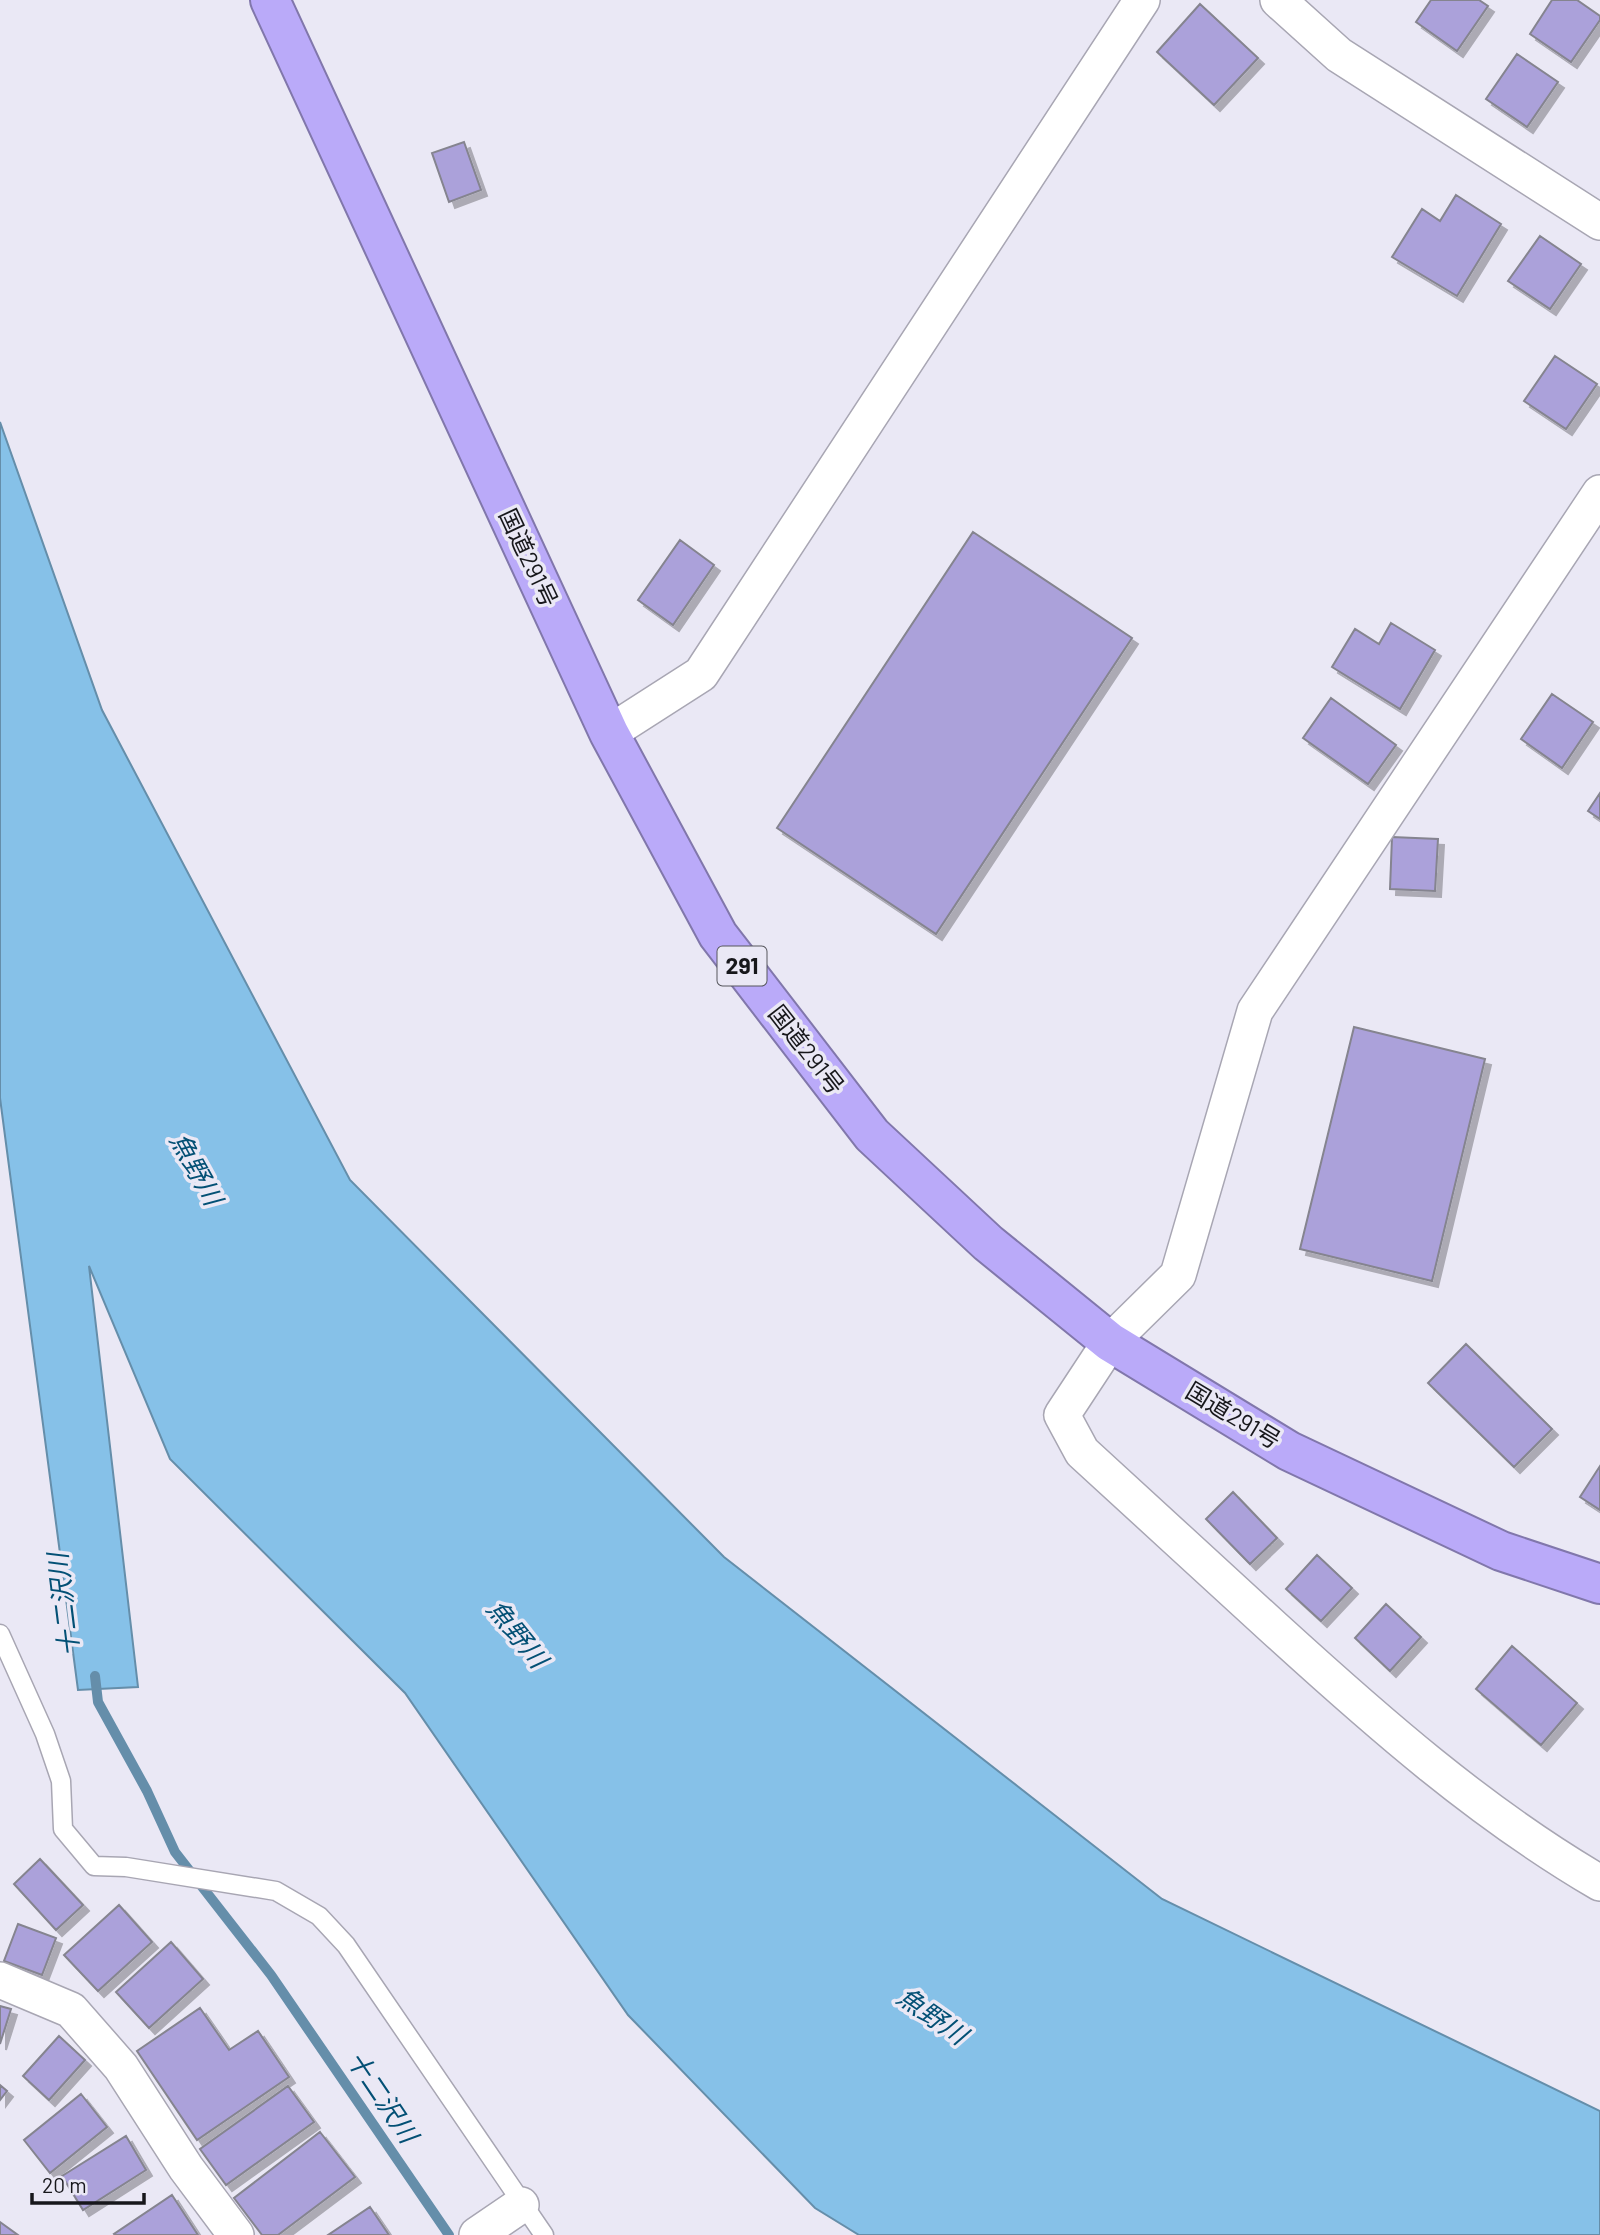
<svg xmlns="http://www.w3.org/2000/svg" width="1600" height="2235" font-family="Barlow,'Noto Sans JP',sans-serif">
<style>
.water{fill:#86c1e8;stroke:#658eaa;stroke-width:2}
.lines{fill:none;stroke-linecap:round;stroke-linejoin:round}
.stream{stroke:#658eaa;stroke-width:10}
.building{fill:#aba1da;stroke:#85848f;stroke-width:2;filter:url(#shadow)}
.lane-casing{stroke:#a8a6b3;stroke-width:21}
.street-casing{stroke:#a8a6b3;stroke-width:38}
.highway-casing{stroke:#8177ab;stroke-width:42}
.lane{stroke:#fff;stroke-width:18}
.street{stroke:#fff;stroke-width:35}
.highway{stroke:#baaaf9;stroke-width:38}
.labels{text-anchor:middle;stroke-width:7;stroke-linejoin:round;paint-order:stroke}
.shield{fill:#eae8f5;stroke:#56565c;stroke-width:2}
.shield-label{font-size:23px;font-weight:bold;fill:#17171b}
.street-label{font-size:24px;fill:#17171b;stroke:#eae8f5}
.water-label{font-size:26px;font-style:italic;fill:#035075;stroke:#eae8f5}
</style>
<defs>
<filter id="shadow"><feDropShadow dx="6" dy="6" stdDeviation="0" flood-color="#0004"/></filter>
</defs>
<rect width="100%" height="100%" fill="#eae8f5"/>
<path class="water" d="M 0,422 L 102,710 L 350,1180 L 724,1557 L 1162,1899 L 1600,2111 L 1600,2235 L 859,2235 L 815,2208 L 628,2015 L 405,1693 L 170,1459 L 89,1266 L 138,1687 L 78,1690 L 0,1098 Z"/>
<g class="lines">
<path class="stream" d="M 95,1676 L 98,1702 L 147,1791 L 175,1852 L 271,1975 L 449,2235"/>
</g>
<path class="building" d="M 1431,0 L 1479,0 L 1488,6 L 1457,51 L 1416,22 Z
M 1552,0 L 1577,0 L 1600,16 L 1600,20 L 1571,62 L 1530,34 Z
M 1200,4 L 1258,58 L 1214,105 L 1157,52 Z
M 1517,54 L 1558,82 L 1527,127 L 1486,99 Z
M 464,142 L 481,190 L 449,202 L 432,153 Z
M 1456,195 L 1501,224 L 1457,296 L 1392,257 L 1422,209 L 1440,221 Z
M 1540,236 L 1581,264 L 1550,309 L 1508,281 Z
M 1555,356 L 1597,384 L 1566,429 L 1524,401 Z
M 973,532 L 1132,638 L 936,934 L 777,828 Z
M 680,540 L 714,565 L 673,625 L 638,600 Z
M 1391,623 L 1435,650 L 1400,709 L 1332,667 L 1355,629 L 1379,644 Z
M 1552,694 L 1593,722 L 1562,768 L 1521,739 Z
M 1331,698 L 1396,745 L 1368,784 L 1303,738 Z
M 1600,793 L 1600,819 L 1588,811 Z
M 1392,837 L 1438,839 L 1435,891 L 1390,889 Z
M 1354,1027 L 1485,1059 L 1432,1281 L 1300,1249 Z
M 1466,1344 L 1552,1429 L 1514,1467 L 1428,1383 Z
M 1600,1466 L 1600,1510 L 1580,1497 Z
M 1233,1492 L 1277,1538 L 1250,1564 L 1206,1519 Z
M 1317,1555 L 1352,1588 L 1321,1621 L 1286,1589 Z
M 1386,1604 L 1421,1637 L 1390,1671 L 1355,1638 Z
M 1512,1646 L 1577,1703 L 1541,1745 L 1476,1689 Z
M 40,1859 L 83,1905 L 56,1930 L 14,1884 Z
M 119,1905 L 152,1942 L 98,1991 L 64,1955 Z
M 18,1924 L 56,1938 L 42,1975 L 4,1961 Z
M 171,1942 L 203,1979 L 149,2028 L 116,1992 Z
M 0,2006 L 11,2009 L 0,2044 Z
M 200,2008 L 229,2050 L 258,2031 L 289,2077 L 197,2140 L 137,2051 Z
M 59,2036 L 85,2060 L 49,2100 L 23,2076 Z
M 0,2085 L 7,2091 L 0,2100 Z
M 288,2086 L 314,2122 L 226,2185 L 200,2149 Z
M 81,2094 L 107,2127 L 50,2173 L 24,2140 Z
M 320,2132 L 355,2177 L 278,2235 L 262,2235 L 234,2198 Z
M 126,2136 L 146,2170 L 83,2210 L 62,2176 Z
M 172,2195 L 198,2235 L 115,2235 L 114,2234 Z
M 370,2207 L 389,2235 L 328,2235 Z
M 0,2222 L 18,2235 L 0,2235 Z"/>
<g class="lines">
<g class="lane-casing">
<path id="lane" d="M 0,1634 L 45,1734 L 61,1781 L 63,1829 L 94,1866 L 126,1867 L 276,1891 L 319,1916 L 346,1945 L 544,2235"/>
</g>
<g class="street-casing">
<path id="street" d="M 1278,0 L 1339,55 L 1600,222
M 1600,493 L 1255,1011 L 1178,1275 L 1110,1342 L 1062,1415 L 1082,1452 C 1146,1511 1210,1569 1274,1628 C 1376,1721 1480,1813 1600,1883
M 609,733 L 701,674 L 1142,0
M 0,1980 L 71,2010 L 121,2067 L 186,2168 L 236,2235
M 477,2235 L 521,2205"/>
</g>
<g class="highway-casing">
<path id="highway" d="M 270,0 L 609,733 L 718,935 L 872,1135 L 988,1243 L 1110,1342 L 1289,1451 L 1501,1551 L 1600,1584"/>
</g>
<use href="#lane" class="lane"/>
<use href="#street" class="street"/>
<use href="#highway" class="highway"/>
</g>
<g class="labels">
<rect class="shield" x="717.5" y="946.5" width="49" height="39" rx="5"/>
<g class="shield-label">
<text x="742" y="974">291</text>
</g>
<g class="street-label">
<text transform="translate(528 558) rotate(65)" y="8">国道291号</text>
<text transform="translate(806 1050) rotate(52)" y="8">国道291号</text>
<text transform="translate(1233 1416) rotate(31)" y="8">国道291号</text>
</g>
<g class="water-label">
<text transform="translate(196 1169) rotate(61)" y="9">魚野川</text>
<text transform="translate(64 1605) rotate(-97)" y="9">十二沢川</text>
<text transform="translate(517 1634) rotate(51)" y="9">魚野川</text>
<text transform="translate(932 2016) rotate(35)" y="9">魚野川</text>
<text transform="translate(382 2097) rotate(56)" y="9">十二沢川</text>
</g>
</g>
<path d="M32 2193v10h112v-10" fill="none" stroke="#17171b" stroke-width="3.5"/>
<text x="42" y="2193" font-size="21" fill="#17171b" stroke="#eae8f5" stroke-width="5" paint-order="stroke">20 m</text>
</svg>
